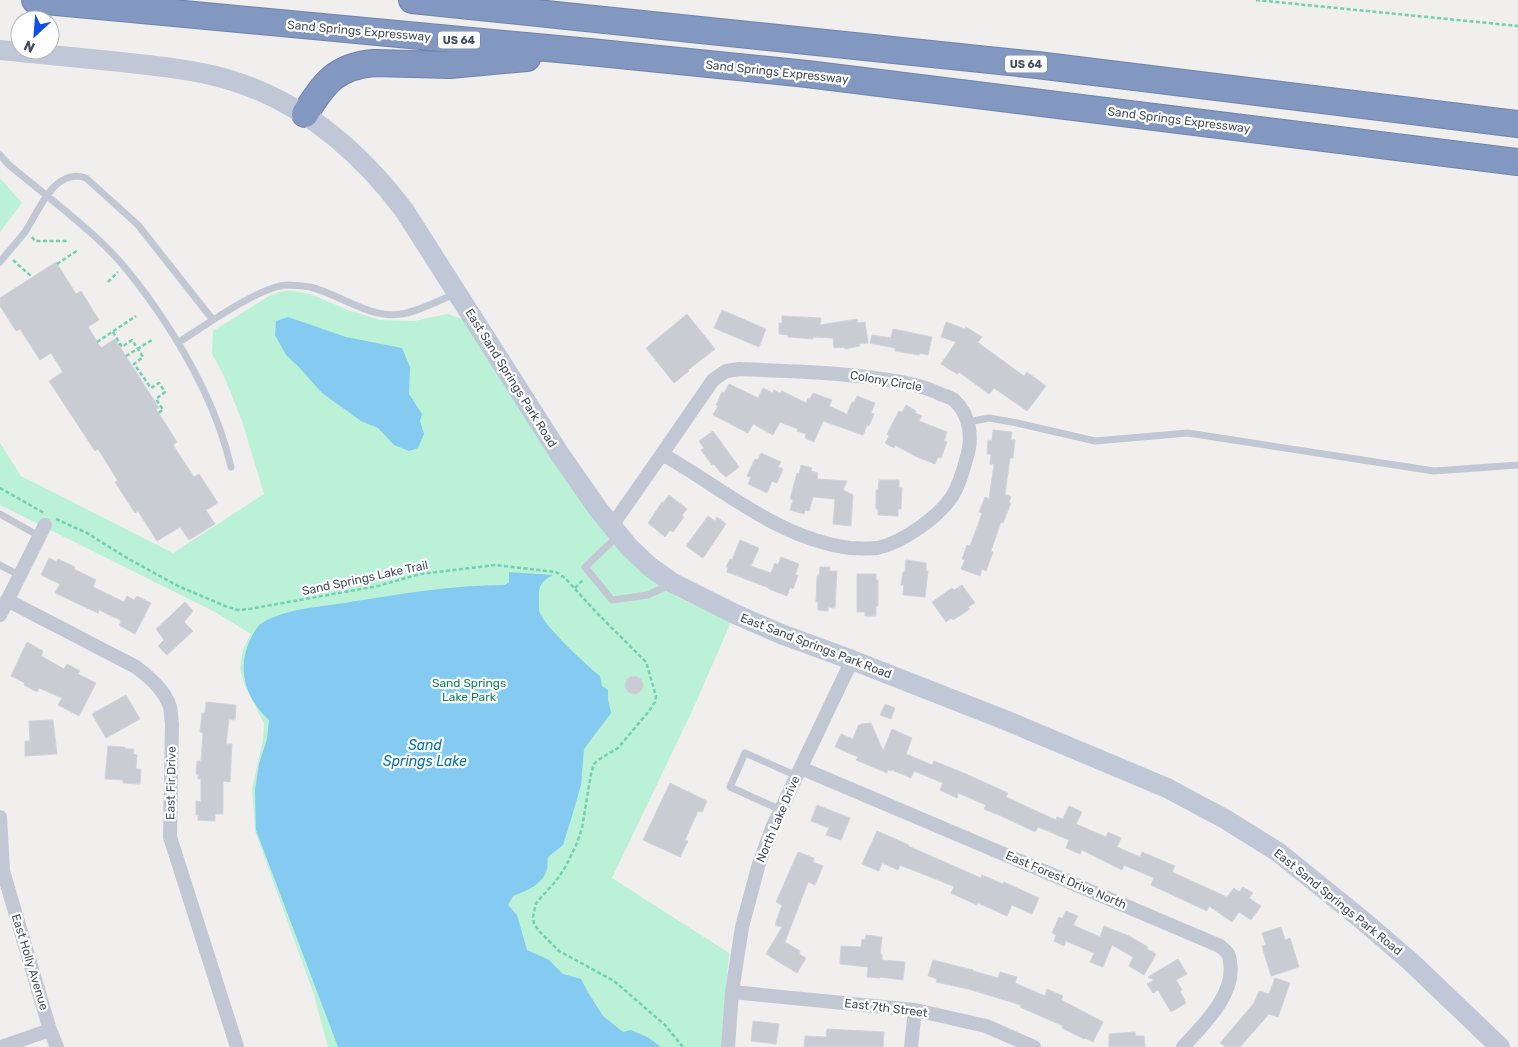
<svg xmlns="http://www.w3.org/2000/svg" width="1518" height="1047" font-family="Rubik,sans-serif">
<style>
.green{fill:#baf1d7}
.water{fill:#85caf0}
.building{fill:#caccd4;stroke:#d2d3da}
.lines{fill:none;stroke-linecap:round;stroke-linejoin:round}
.highway-casing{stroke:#6f83ab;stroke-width:28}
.path{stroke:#70d1b0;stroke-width:2.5;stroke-dasharray:4 2.5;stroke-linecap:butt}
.lane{stroke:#c1c8d4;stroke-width:7}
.street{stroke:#c1c8d4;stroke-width:14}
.secondary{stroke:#c0c8d8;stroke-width:20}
.highway{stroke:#8398c0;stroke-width:26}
.labels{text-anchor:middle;stroke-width:4.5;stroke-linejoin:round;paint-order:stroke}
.shield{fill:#fff;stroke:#7d838e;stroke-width:1}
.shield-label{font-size:11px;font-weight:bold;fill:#454e5d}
.street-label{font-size:12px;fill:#454e5d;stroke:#fff}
.park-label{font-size:12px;fill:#12825b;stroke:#fff}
.water-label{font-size:14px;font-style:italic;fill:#0573b0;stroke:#fff}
</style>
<rect width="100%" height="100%" fill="#f1eeee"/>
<path class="green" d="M 0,178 L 22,203 L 0,232 Z
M 282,291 L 294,291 L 310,294 L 351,311 L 380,320 L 414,321 L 447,314 L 462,319 L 601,527 L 677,597 L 731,622 L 693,709 L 612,878 L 729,953 L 721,1047 L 328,1047 L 313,992 L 255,831 L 252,789 L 263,740 L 264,723 L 245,686 L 240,669 L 243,649 L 251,634 L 215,612 L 0,505 L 0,443 L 21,476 L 173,553 L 264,494 L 242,421 L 224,376 L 212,354 L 213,331 L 269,296 Z"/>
<path class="water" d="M 288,317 L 346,337 L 402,348 L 410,367 L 409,394 L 422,414 L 420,421 L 424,434 L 418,448 L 409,451 L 394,445 L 378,428 L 361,421 L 322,393 L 298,366 L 286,355 L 275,335 L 276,321 Z
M 509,572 L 553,575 C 539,582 538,588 539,603 C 539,606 539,609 539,611 C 544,626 586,665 600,676 L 602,686 L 608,690 L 608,699 L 611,713 L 584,749 L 581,785 L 572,816 L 563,845 L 548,857 C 547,861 548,865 547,869 C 543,885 526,891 513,896 L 508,905 L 517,915 L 527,950 L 549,960 L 563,974 L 581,979 L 589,994 L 603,1016 L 623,1032 L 631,1030 L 649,1038 L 661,1047 L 338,1047 L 256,830 L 255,790 L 259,764 L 267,739 L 269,720 C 245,698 236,668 251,638 C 254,633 257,626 262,623 C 287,608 322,607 350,602 C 401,594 453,585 505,585 L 509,582 Z"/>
<path class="building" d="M 56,262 L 76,294 L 81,291 L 99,320 L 88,327 L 101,348 L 115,339 L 159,408 L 156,409 L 177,442 L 173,445 L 194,477 L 199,474 L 218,503 L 206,510 L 215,524 L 189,540 L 180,527 L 157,541 L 138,511 L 135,513 L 115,482 L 118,481 L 98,449 L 95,451 L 49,381 L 63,372 L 51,353 L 40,360 L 20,329 L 16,331 L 0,306 L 0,298 Z
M 722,310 L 766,329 L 759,347 L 714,328 Z
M 687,314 L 715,349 L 688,370 L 689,371 L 674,383 L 646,348 Z
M 782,316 L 821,318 L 820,325 L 857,319 L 858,323 L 865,322 L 868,343 L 859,344 L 860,346 L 845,349 L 844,347 L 834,348 L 833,338 L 813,337 L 813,339 L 788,337 L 788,335 L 779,334 L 779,323 L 782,323 Z
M 946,322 L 965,329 L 966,327 L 982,337 L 978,342 L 980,344 L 1024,376 L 1027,372 L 1046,386 L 1027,411 L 994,388 L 989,394 L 959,372 L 957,374 L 941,364 L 956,342 L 941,337 Z
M 893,329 L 932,337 L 928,355 L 920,353 L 919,355 L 895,351 L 895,348 L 870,343 L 872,335 L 891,338 Z
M 729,384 L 758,398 L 763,388 L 773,393 L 774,390 L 780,393 L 782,391 L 806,403 L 808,398 L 810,399 L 813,393 L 832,400 L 829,406 L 847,414 L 852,402 L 854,403 L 857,396 L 875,403 L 871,413 L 874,414 L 869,426 L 867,425 L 863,435 L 823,421 L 814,442 L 805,438 L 806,434 L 797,431 L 798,429 L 780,422 L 773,435 L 753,424 L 748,433 L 713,415 L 718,406 L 716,405 L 722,392 L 724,393 Z
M 906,405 L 916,411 L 915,413 L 922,416 L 919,421 L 947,432 L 944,441 L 947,442 L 941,458 L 938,457 L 935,464 L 917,457 L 895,445 L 894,448 L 885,443 L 889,436 L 887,434 L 899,411 L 902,412 Z
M 993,430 L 1012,432 L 1011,440 L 1015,440 L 1013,458 L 1010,458 L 1005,494 L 1011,497 L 1009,502 L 1011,503 L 1003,523 L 1001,522 L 993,545 L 991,551 L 993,552 L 986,571 L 982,569 L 980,576 L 961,569 L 965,560 L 962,559 L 967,545 L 970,546 L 979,522 L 982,513 L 979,512 L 985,497 L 989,499 L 994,464 L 990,464 L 991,454 L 987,454 L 988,440 L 992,441 Z
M 713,431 L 739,467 L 726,477 L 720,472 L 714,464 L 712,465 L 701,450 L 704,448 L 699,441 Z
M 761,453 L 781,462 L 778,467 L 783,469 L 777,483 L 772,481 L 767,493 L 748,484 L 751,477 L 747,476 L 755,459 L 758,460 Z
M 801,465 L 812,468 L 811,471 L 818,473 L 817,479 L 847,481 L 843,490 L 853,495 L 851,526 L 833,524 L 835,499 L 813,497 L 809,511 L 805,510 L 804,514 L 790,510 L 793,500 L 790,499 L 797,473 L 799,474 Z
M 879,480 L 899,480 L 899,488 L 902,488 L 901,509 L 898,509 L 898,516 L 878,515 L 878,509 L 876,509 L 876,490 L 878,490 Z
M 669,495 L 687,509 L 682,515 L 684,517 L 673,532 L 670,530 L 665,537 L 648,523 L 662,502 L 663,503 Z
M 708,516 L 715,521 L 717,517 L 726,524 L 703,558 L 686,546 Z
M 740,540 L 759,548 L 751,566 L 771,573 L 775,563 L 778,565 L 781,557 L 799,564 L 795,575 L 798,575 L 793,589 L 790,587 L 787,596 L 769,589 L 769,588 L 727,572 L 728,568 L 726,567 L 730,559 L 732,560 Z
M 49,558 L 57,562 L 58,559 L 75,567 L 74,569 L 96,580 L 93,587 L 124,602 L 127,596 L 134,600 L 137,596 L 151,603 L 135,634 L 119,625 L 121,622 L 120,620 L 99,610 L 98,613 L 55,593 L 60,584 L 41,575 Z
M 906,560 L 926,563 L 926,571 L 928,571 L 925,597 L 903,595 L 904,585 L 901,585 L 903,572 L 905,572 Z
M 820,567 L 830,567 L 829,571 L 837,571 L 835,608 L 828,607 L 828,611 L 818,610 L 818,602 L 816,602 L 817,576 L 819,576 Z
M 857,574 L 876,574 L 876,580 L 878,580 L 878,606 L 876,606 L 876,616 L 865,616 L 865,612 L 857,612 Z
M 962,585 L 975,603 L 968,607 L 970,609 L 953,620 L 951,618 L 946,622 L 932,602 L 952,588 L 954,590 Z
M 185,602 L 193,611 L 184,622 L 193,631 L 167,655 L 158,646 L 164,640 L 156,629 Z
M 27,642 L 43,651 L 41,656 L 64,669 L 67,664 L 80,671 L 78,674 L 96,683 L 79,716 L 58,705 L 62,698 L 39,688 L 37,692 L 24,685 L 25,683 L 11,676 Z
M625 685a9 9 0 1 1 18 0a9 9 0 1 1-18 0Z
M 126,695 L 140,719 L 106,738 L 92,714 Z
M 206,702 L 236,705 L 235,720 L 229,719 L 226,744 L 232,744 L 230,782 L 223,781 L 223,814 L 215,814 L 215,821 L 198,820 L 198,815 L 196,815 L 196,801 L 201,802 L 201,779 L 198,779 L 198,774 L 196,774 L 197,761 L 201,761 L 203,733 L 200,732 L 202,713 L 205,713 Z
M 885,704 L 895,708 L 891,719 L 880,715 Z
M 53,720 L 57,754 L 25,756 L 25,741 L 30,741 L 29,721 Z
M 871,723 L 883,751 L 892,729 L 912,738 L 906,754 L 932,765 L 934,761 L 966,774 L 1008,793 L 1006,797 L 1056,820 L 1057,817 L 1063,819 L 1069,806 L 1082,812 L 1076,824 L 1106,837 L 1108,832 L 1121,838 L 1117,847 L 1140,857 L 1142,852 L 1175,866 L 1172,872 L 1227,897 L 1234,888 L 1239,892 L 1243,887 L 1253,893 L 1249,898 L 1261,906 L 1251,920 L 1239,912 L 1232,922 L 1209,906 L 1207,911 L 1151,885 L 1154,878 L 1124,865 L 1122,870 L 1082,850 L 1080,854 L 1066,848 L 1069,840 L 1038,827 L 1035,832 L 999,815 L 984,809 L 986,805 L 958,793 L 957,798 L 940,790 L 943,783 L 914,771 L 911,778 L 892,770 L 892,771 L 888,770 L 887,773 L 856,760 L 858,757 L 835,747 L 841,734 L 853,739 L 858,726 L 861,724 Z
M 108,746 L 125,747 L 125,749 L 134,749 L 133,754 L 137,755 L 136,769 L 141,769 L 140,784 L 123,783 L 123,780 L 105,779 Z
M 670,783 L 707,801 L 702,812 L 698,811 L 685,840 L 688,841 L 680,857 L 643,840 Z
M 817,805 L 850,818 L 841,840 L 826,835 L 829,828 L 811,821 Z
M 877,831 L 909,845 L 908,846 L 981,878 L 982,875 L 1003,884 L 1004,882 L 1039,898 L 1032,914 L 1012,905 L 1007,916 L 978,903 L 977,905 L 951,893 L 954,887 L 953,886 L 900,865 L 898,870 L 882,863 L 879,871 L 862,864 Z
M 798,852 L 814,858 L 813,862 L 823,866 L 815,885 L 808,882 L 785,942 L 800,951 L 799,954 L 806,958 L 797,973 L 766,954 L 782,927 L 775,925 L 782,905 L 776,902 Z
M 1066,911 L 1078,916 L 1073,925 L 1100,937 L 1104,926 L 1129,936 L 1148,947 L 1147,949 L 1156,954 L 1144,975 L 1129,966 L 1133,957 L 1112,945 L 1103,967 L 1090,962 L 1094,953 L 1066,941 L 1064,946 L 1054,941 L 1056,935 L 1052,933 L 1059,917 L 1062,919 Z
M 1281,927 L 1285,940 L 1290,938 L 1299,967 L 1271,976 L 1262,946 L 1266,945 L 1262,933 Z
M 866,935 L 882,937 L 880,954 L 882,954 L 882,960 L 905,962 L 903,980 L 880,977 L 880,978 L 867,977 L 868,967 L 840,964 L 841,946 L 861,947 L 862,939 L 865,940 Z
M 1178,959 L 1187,974 L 1176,980 L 1182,990 L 1180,991 L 1186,1003 L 1171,1012 L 1158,990 L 1153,993 L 1147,984 L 1154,980 L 1148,977 Z
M 933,960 L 973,970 L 973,971 L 998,978 L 1000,972 L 1017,977 L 1015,983 L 1045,996 L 1047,989 L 1063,996 L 1061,1000 L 1103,1022 L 1093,1042 L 1085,1038 L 1084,1039 L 1062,1028 L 1063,1026 L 1020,1007 L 1021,1005 L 968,989 L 936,982 L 937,979 L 928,976 Z
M 1275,978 L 1290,983 L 1278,1017 L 1269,1014 L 1240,1047 L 1226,1047 L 1220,1043 L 1254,1003 L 1259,991 L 1269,994 Z
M 753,1021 L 779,1024 L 776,1044 L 751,1041 Z
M 827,1029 L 884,1032 L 883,1047 L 804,1047 L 805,1036 L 826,1037 Z
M 1135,1032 L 1136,1036 L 1144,1036 L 1145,1047 L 1109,1047 L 1109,1034 Z"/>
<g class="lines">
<g class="highway-casing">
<path id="highway" d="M 35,0 L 590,52 L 807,74 L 1518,162
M 412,0 L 1037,65 L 1518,124
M 305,114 C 323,84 336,66 374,63 L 450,65 L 527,58"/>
</g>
<path class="path" d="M 1256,0 L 1518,26
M 32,237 L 35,241 L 68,241
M 13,260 L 32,277
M 57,264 L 78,250
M 108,282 L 118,272
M 113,332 L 122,347 L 132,340 L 143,357 L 134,364 L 151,388 L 159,383 L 165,392 L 156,399 L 163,410 L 158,413
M 97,342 L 136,316
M 126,356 L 152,340
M 0,488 L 44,513
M 56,519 L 87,533 L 127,558 L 178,586 L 225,606 L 238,610 L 249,609 L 378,586 L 420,574 L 496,565 L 556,572 L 565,578 L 596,612 L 646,662 L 656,696 L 655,702 L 649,711 L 618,748 L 598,760 L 594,764 L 591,774 L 582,828 L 577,843 L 566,866 L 556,881 L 536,903 L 533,917 L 534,924 L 540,932 L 559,951 L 614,981 L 665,1025 L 683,1047
M 575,588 L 584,579"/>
<path class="lane" d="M 0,155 L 8,164 C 40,191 74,216 104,245 C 124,264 141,287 157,310 C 190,358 218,411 231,467
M 0,262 C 8,252 17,242 25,232 C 39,211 54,167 86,178 L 138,225 L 213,320
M 179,342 C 203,327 260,286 287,285 C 294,285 303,286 310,287 C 340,294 369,319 401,314 C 420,311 437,301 455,294
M 968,422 L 989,418 L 1017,423 L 1095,441 L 1188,433 L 1434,471 L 1518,465
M 0,514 L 39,536
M 618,536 L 585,567 L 612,600 L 648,595 L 671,584
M 0,565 L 19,575
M 781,810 L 730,787 L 745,753 L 797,776"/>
<path class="street" d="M 739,369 C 787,371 835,372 882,379 C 902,382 922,385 940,394 C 945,396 950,397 954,400 C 971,416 973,439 966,460 C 963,471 959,485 953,495 C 939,517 902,543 877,548 C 869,549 858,548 850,548 C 778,539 723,488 662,454 L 713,380 L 726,371 Z
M 611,527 L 662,454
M 7,600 L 136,667 C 149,677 165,690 170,707 C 171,712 171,718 172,723 L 170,837 L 237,1047
M 0,615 L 45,525
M 801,768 L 1220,946 C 1222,948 1226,951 1228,954 C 1229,955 1230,960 1230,962 C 1236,994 1203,1025 1183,1047
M 0,817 L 3,871 L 50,1030 L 57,1047
M 732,992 L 915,1010 L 986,1026 L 1034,1047
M 1,1047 L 50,1030
M 728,1047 L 732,992 L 742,927 L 758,867 L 772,828 L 852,660
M 911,1047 L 915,1010"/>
<path class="secondary" d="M 0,50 C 40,54 81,58 121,62 C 155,66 190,69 223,78 C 299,99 357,148 404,210 L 559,453 L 598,509 L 629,547 L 649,566 L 673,583 L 735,614 L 781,634 L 852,660 L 1005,720 L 1167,788 L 1225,819 L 1278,852 L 1361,919 L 1410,961 L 1500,1047"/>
<use href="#highway" class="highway"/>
</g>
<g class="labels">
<g class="shield">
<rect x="438" y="31.5" width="42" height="17" rx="4"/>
<rect x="1005" y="55.5" width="42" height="17" rx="4"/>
</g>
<g class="shield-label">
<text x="459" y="44">US 64</text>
<text x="1026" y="68">US 64</text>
</g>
<g class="street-label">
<text transform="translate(359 31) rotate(5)" y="4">Sand Springs Expressway</text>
<text transform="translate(777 72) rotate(6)" y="4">Sand Springs Expressway</text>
<text transform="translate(1179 120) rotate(7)" y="4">Sand Springs Expressway</text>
<text transform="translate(511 378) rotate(58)" y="4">East Sand Springs Park Road</text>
<text transform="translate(886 381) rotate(10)" y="4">Colony Circle</text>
<text transform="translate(365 578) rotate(-12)" y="4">Sand Springs Lake Trail</text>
<text transform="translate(816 646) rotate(21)" y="4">East Sand Springs Park Road</text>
<text transform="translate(171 783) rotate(-89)" y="4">East Fir Drive</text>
<text transform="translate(778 819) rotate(-67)" y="4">North Lake Drive</text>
<text transform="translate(1066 880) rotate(23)" y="4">East Forest Drive North</text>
<text transform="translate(1338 902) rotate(39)" y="4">East Sand Springs Park Road</text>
<text transform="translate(30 962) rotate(73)" y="4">East Holly Avenue</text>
<text transform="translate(886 1008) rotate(7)" y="4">East 7th Street</text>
</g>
<g class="park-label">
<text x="469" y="687">Sand Springs<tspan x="469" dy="14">Lake Park</tspan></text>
</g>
<g class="water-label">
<text x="425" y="750">Sand<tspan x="425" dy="16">Springs Lake</tspan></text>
</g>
</g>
<g transform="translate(35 35) rotate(206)"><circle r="24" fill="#ffffff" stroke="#b5b8be"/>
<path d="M0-4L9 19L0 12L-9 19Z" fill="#104ee9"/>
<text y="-8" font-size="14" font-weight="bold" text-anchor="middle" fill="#454e5d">N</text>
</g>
</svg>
